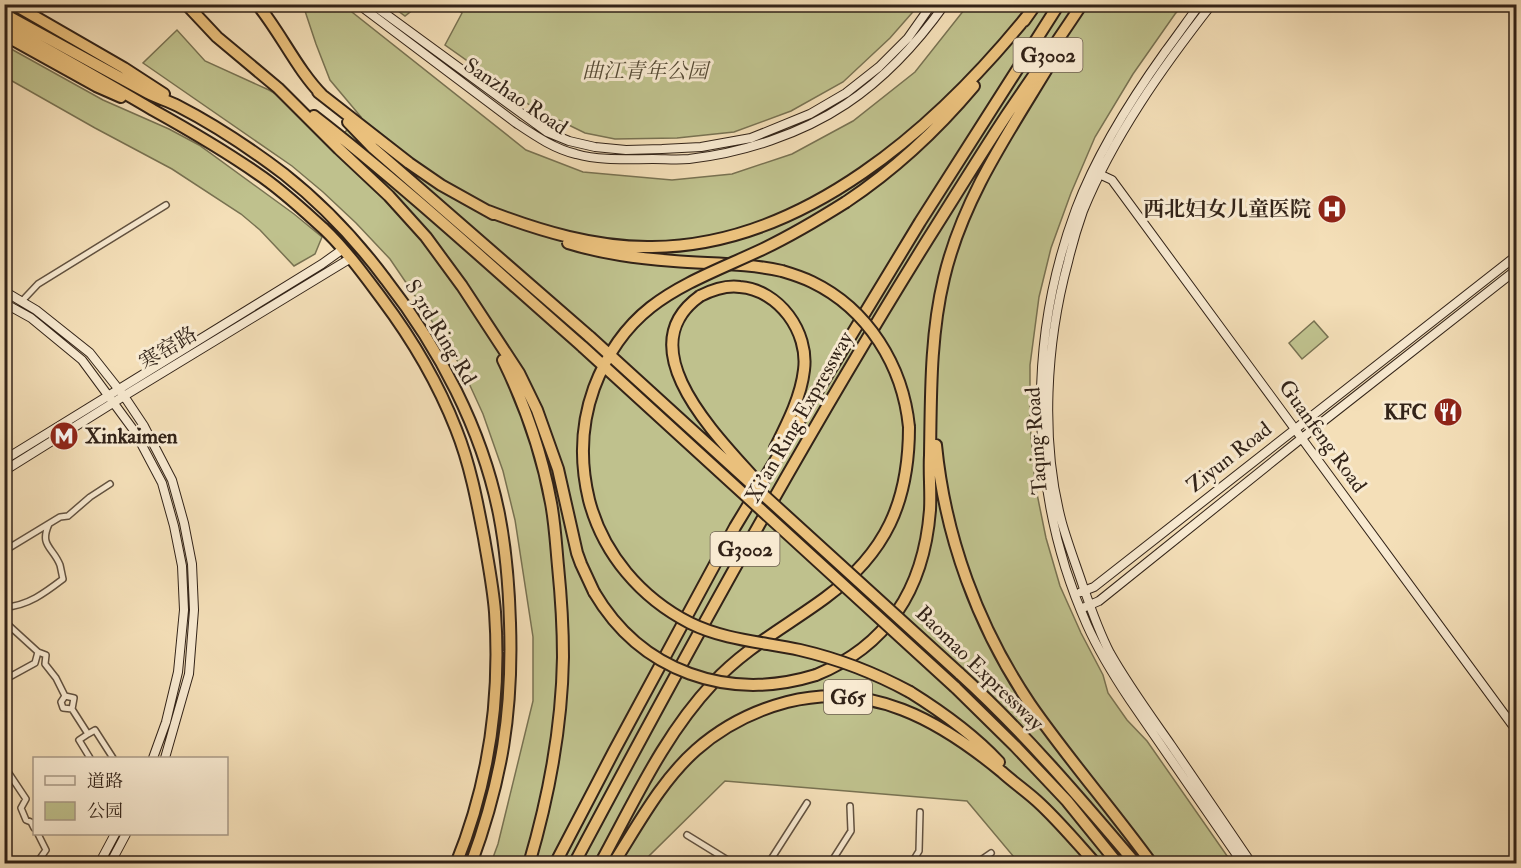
<svg xmlns="http://www.w3.org/2000/svg" width="1521" height="868" font-family="'IM FELL Double Pica','Noto Serif SC',serif">
<style>
.green{fill:#bfc18d;stroke:#787252;stroke-width:1.5}
.lines{fill:none;stroke-linecap:round;stroke-linejoin:round}
.street-casing{stroke:#625240;stroke-width:8}
.secondary-casing{stroke:#322318;stroke-width:10}
.highway-casing{stroke:#322318;stroke-width:14}
.street{stroke:#f8ead1;stroke-width:5}
.secondary{stroke:#f8ead1;stroke-width:8}
.highway{stroke:#eac07c;stroke-width:10}
.highway-bridge-casing{stroke:#322318;stroke-width:14;stroke-linecap:butt}
.highway-bridge{stroke:#eac07c;stroke-width:10}
.labels{text-anchor:middle;stroke-width:6;stroke-linejoin:round;paint-order:stroke}
.shield{fill:#f8ead1;stroke:#6d5f50;stroke-width:1.5}
.shield-label{font-size:20px;font-weight:bold;fill:#322318}
.park-label{font-size:21px;font-style:italic;fill:#554a35;stroke:#f8ead1}
.street-label{font-size:21px;fill:#322318;stroke:#f8ead1}
.poi-label{font-size:21px;font-weight:bold;fill:#322318;stroke:#f8ead1;text-anchor:end}
</style>
<rect width="100%" height="100%" fill="#f4dfb8"/>
<filter id="stains"><feTurbulence type="fractalNoise" baseFrequency=".00333" numOctaves="4"/><feColorMatrix values="0 0 0 0 .2 0 0 0 0 .09 0 0 0 0 .02 0 0 0 .5 -.17"/></filter>
<radialGradient id="worn" r=".72"><stop offset=".6" stop-color="#630" stop-opacity="0"/><stop offset="1" stop-color="#630" stop-opacity=".3"/></radialGradient>
<path class="green" d="M 303,5 L 343,5 L 526,150 L 583,172 L 672,180 L 732,174 L 792,154 L 853,121 L 915,72 L 968,5 L 1183,5 L 1175,14 L 1133,74 L 1095,137 L 1071,193 L 1051,248 L 1039,297 L 1030,365 L 1030,423 L 1035,484 L 1046,538 L 1060,586 L 1081,633 L 1103,675 L 1108,693 L 1127,720 L 1147,741 L 1232,863 L 1019,863 L 967,801 L 725,781 L 649,856 L 653,863 L 491,863 L 498,844 L 533,701 L 533,637 L 515,520 L 503,471 L 483,414 L 462,368 L 426,312 L 390,259 L 356,223 L 323,192 L 292,166 L 143,63 L 177,30 L 205,61 L 269,90 L 288,101 L 331,145 L 361,117 L 330,80 L 316,44 Z
M 390,5 L 419,5 L 405,16 Z
M 451,5 L 919,4 L 919,5 L 890,38 L 843,82 L 791,111 L 734,132 L 677,138 L 615,139 L 585,133 L 534,108 L 445,45 L 462,13 Z
M 4,45 L 103,100 L 169,129 L 199,145 L 294,214 L 322,237 L 315,254 L 294,266 L 260,230 L 241,214 L 172,169 L 95,128 L 5,77 Z
M 1314,321 L 1328,337 L 1302,359 L 1289,343 Z"/>
<g class="lines">
<g class="street-casing">
<path id="street" d="M 22,301 L 38,284 L 166,205
M 4,551 L 60,517 L 68,516 L 90,497 L 110,484
M 4,605 L 4,615
M 5,607 C 28,606 46,592 63,579 C 62,575 61,569 60,565 C 53,547 39,546 49,524
M 4,621 L 38,652 L 46,655 L 45,664 L 56,678 L 65,696 L 74,698 L 72,709 L 88,734 L 95,730 L 113,758
M 4,680 L 35,663 L 38,652
M 65,696 L 61,702 L 63,708 L 72,709
M 88,734 L 79,740 L 90,758
M 4,766 L 26,799 L 21,808 L 26,820 L 31,822 L 34,828
M 687,835 L 734,864
M 36,864 L 46,850 L 38,834
M 768,864 L 807,803
M 830,864 L 851,831 L 850,806
M 911,864 L 919,851 L 920,812
M 975,864 L 991,853"/>
</g>
<g class="secondary-casing">
<path id="secondary" d="M 358,4 L 516,123 C 534,135 554,149 576,154 C 600,161 627,159 653,159 C 665,159 677,160 689,159 C 743,153 801,134 846,104 C 885,78 918,42 945,4
M 372,4 L 547,132 L 569,141 L 595,147 L 626,150 L 662,149 L 701,147 L 751,138 L 810,114 L 846,93 L 879,67 L 908,38 L 932,4
M 1200,4 C 1188,20 1177,36 1165,52 C 1130,101 1097,153 1076,209 C 1026,343 1029,495 1087,625 C 1099,652 1114,676 1130,700 L 1243,864
M 1212,4 C 1162,68 1113,137 1083,211 C 1077,228 1072,245 1068,262 C 1046,343 1040,441 1062,523 C 1068,544 1076,565 1083,586 C 1091,609 1099,632 1110,653 C 1128,685 1150,715 1171,745 C 1198,785 1225,824 1252,864
M 1097,173 L 1112,180 L 1516,730
M 4,291 L 36,310 L 90,353 L 124,396 L 144,426 L 172,480 L 184,523 L 192,564 L 194,610 L 189,674 L 165,758
M 4,303 L 31,318 L 82,360 L 135,432 L 162,483 L 174,526 L 182,566 L 184,610 L 178,672 L 166,722 L 153,758
M 4,460 L 322,264 L 343,249
M 4,471 L 124,396 L 351,258
M 1081,592 L 1094,587 L 1516,256
M 1085,607 L 1099,601 L 1302,438 L 1516,270
M 99,864 L 115,834
M 110,864 L 126,834
M 1506,864 L 1516,857"/>
</g>
<g class="highway-casing">
<path id="highway" d="M 13,4 L 124,68 L 164,94
M 186,4 L 217,37 L 278,88 L 339,149 L 389,196 L 426,237 L 462,286 L 519,373 L 537,410 L 558,469 L 577,553 L 581,564 L 594,592
M 257,4 C 281,33 297,70 323,96
M 4,14 C 52,40 100,67 148,93 C 158,98 168,101 178,106 C 215,125 251,149 284,174 C 322,204 357,241 386,280 C 439,348 482,429 499,514 C 506,550 509,587 510,623 C 513,712 502,780 471,864
M 1024,21 L 1036,4
M 4,25 C 54,53 104,81 153,110 C 189,130 225,151 258,174 C 282,190 303,210 324,229 C 346,250 364,275 382,299 C 412,339 438,383 456,429 C 470,464 477,501 484,538 C 488,562 493,587 495,612 C 501,699 489,783 456,864
M 4,35 L 96,86 L 121,97
M 318,92 L 409,163 L 441,185 L 493,214
M 314,116 C 407,188 494,269 583,347
M 348,122 L 373,148 L 590,337
M 846,202 C 894,170 937,130 974,86
M 488,211 C 540,231 596,248 652,247 C 804,246 937,127 1028,15
M 568,243 C 603,254 638,258 674,261 C 710,264 746,263 782,271
M 700,296 C 712,290 726,285 740,287 C 779,290 809,332 804,370 C 801,397 787,424 775,448
M 503,360 C 525,405 542,454 551,503 C 555,524 556,545 558,566 C 561,596 563,627 563,657 C 562,727 549,796 529,864
M 936,445 C 945,537 978,627 1030,704 C 1068,759 1113,810 1152,864
M 959,673 C 1023,731 1080,798 1136,864
M 816,675 C 889,645 924,588 930,510 C 931,491 929,473 930,455 C 931,396 930,336 944,278 C 963,197 1011,129 1053,59
M 955,687 L 1015,746 L 1067,801 L 1118,864
M 910,692 C 942,712 973,734 999,762
M 555,864 L 614,751 L 735,527 L 920,222 L 1059,4
M 574,864 C 687,652 801,443 928,239 C 954,198 979,157 1006,116 C 1031,79 1057,42 1082,4
M 600,864 C 634,802 664,735 713,683 C 745,648 787,626 825,598 C 886,553 909,502 909,427
M 613,864 C 638,825 661,781 696,750 C 722,727 753,711 787,702 C 871,681 939,720 1002,772 C 1013,782 1026,791 1037,801 C 1058,820 1077,843 1096,864"/>
</g>
<use href="#street" class="street"/>
<use href="#secondary" class="secondary"/>
<use href="#highway" class="highway"/>
<g class="highway-bridge-casing">
<path id="highway-bridge" d="M 846,202 C 819,219 792,235 763,249 C 686,285 627,300 594,388 C 581,424 580,463 589,500 C 603,554 641,598 690,623 C 724,640 763,642 800,650 C 839,659 875,673 910,692
M 782,271 C 792,274 802,277 812,282 C 868,309 903,366 909,427
M 700,296 C 627,348 717,436 755,479
M 590,337 L 959,673
M 583,347 L 955,687
M 594,592 C 641,672 728,702 816,675"/>
</g>
<use href="#highway-bridge" class="highway-bridge"/>
</g>
<defs>
<g id="hospital-disc" transform="scale(1.5)"><circle r="9.5" fill="#8f2418" stroke="#f8ead1"/><path d="M-5-5h3v3.5h4V-5h3V5h-3V1.5h-4V5h-3Z" fill="#fff"/></g>
<g id="restaurant-disc" transform="scale(1.5)"><circle r="9.5" fill="#8f2418" stroke="#f8ead1"/><path d="M-5-6h1v4h1v-4h1v4h1v-4h1v5L-1.5 .5V6h-2V.5L-5-1ZM5-6V6H3V1.5H1.5Q1.5-4 5-6Z" fill="#fff"/></g>
<g id="metro-disc" transform="scale(1.5)"><circle r="9.5" fill="#8f2418" stroke="#f8ead1"/><path d="M-5.5 5V-5H-3L0 0L3-5H5.5V5H3V-.5L0 4L-3-.5V5Z" fill="#fff"/></g>
</defs>
<g fill-rule="evenodd">
<use href="#hospital-disc" x="1332" y="209"/>
<use href="#restaurant-disc" x="1448" y="412"/>
<use href="#metro-disc" x="64" y="436"/>
</g>
<g class="labels">
<g class="shield">
<rect x="1013.5" y="38" width="69" height="34" rx="4.5"/>
<rect x="710.5" y="532" width="69" height="34" rx="4.5"/>
<rect x="824" y="680" width="48" height="34" rx="4.5"/>
</g>
<g class="shield-label">
<text x="1048" y="62">G3002</text>
<text x="745" y="556">G3002</text>
<text x="848" y="704">G65</text>
</g>
<g class="park-label">
<text x="645" y="78">曲江青年公园</text>
</g>
<g class="street-label">
<text transform="translate(516 96) rotate(34)" y="7">Sanzhao Road</text>
<text transform="translate(441 332) rotate(59)" y="7">S 3rd Ring Rd</text>
<text transform="translate(168 348) rotate(-31)" y="7">寒窑路</text>
<text transform="translate(799 417) rotate(-60)" y="7">Xi'an Ring Expressway</text>
<text transform="translate(1323 436) rotate(54)" y="7">Guanfeng Road</text>
<text transform="translate(1036 441) rotate(-94)" y="7">Taqing Road</text>
<text transform="translate(1229 457) rotate(-38)" y="7">Ziyun Road</text>
<text transform="translate(980 668) rotate(44)" y="7">Baomao Expressway</text>
</g>
<g class="poi-label">
<text x="1311" y="216">西北妇女儿童医院</text>
<text x="1427" y="419">KFC</text>
<text x="85" y="443" text-anchor="start">Xinkaimen</text>
</g>
</g>
<rect width="1521" height="868" fill="none" stroke="#f4dfb8" stroke-width="24"/>
<rect x="6" y="6" width="1509" height="856" fill="none" stroke="#322318" stroke-width="3"/>
<rect x="12" y="12" width="1497" height="844" fill="none" stroke="#322318" stroke-width="1.5"/>
<rect x="33" y="757" width="195" height="78" fill="#f8ead1" stroke="#a99a87" stroke-width="1.5"/>
<rect x="45" y="776" width="30" height="9" fill="#f8ead1" stroke="#a99a87" stroke-width="1.5"/>
<text x="87" y="787" font-size="18" fill="#322318">道路</text>
<rect x="45" y="802" width="30" height="18" fill="#bfc18d" stroke="#a99a87" stroke-width="1.5"/>
<text x="87" y="817" font-size="18" fill="#322318">公园</text>
<rect width="100%" height="100%" filter="url(#stains)"/>
<rect width="100%" height="100%" fill="url(#worn)"/>
</svg>
